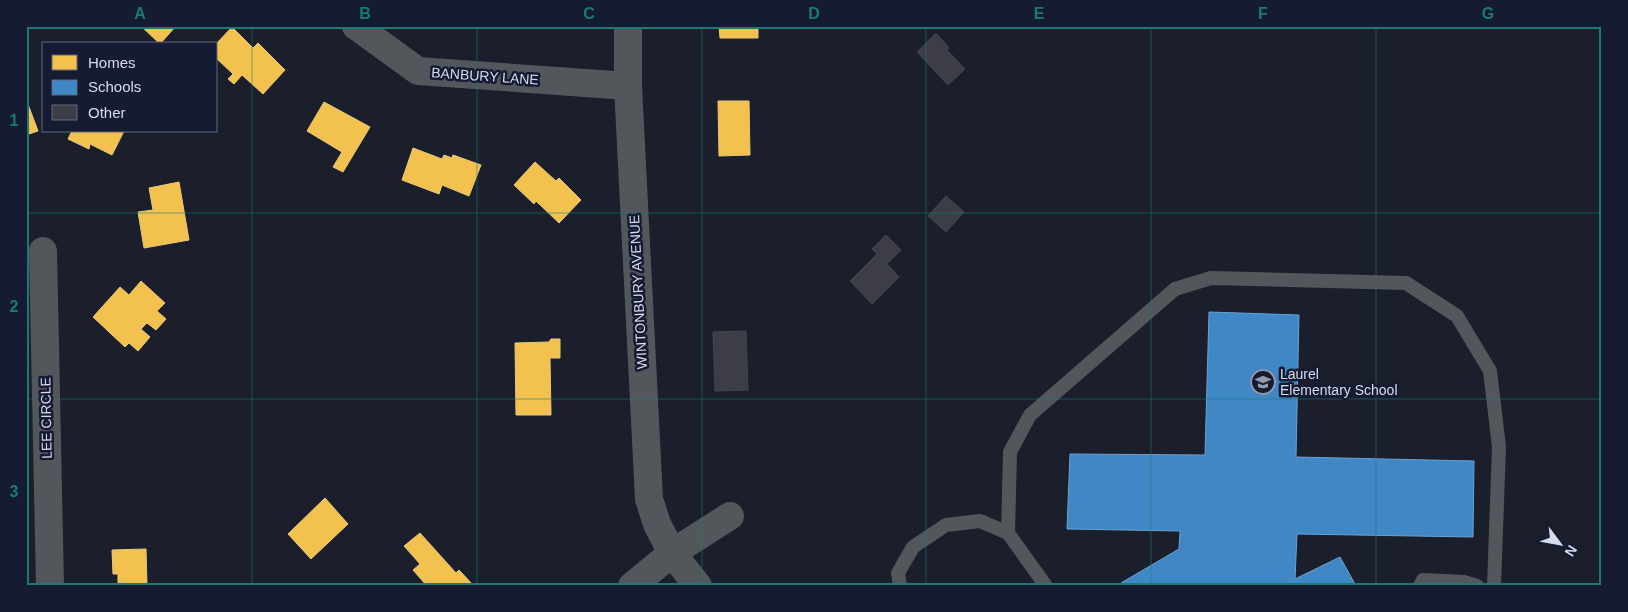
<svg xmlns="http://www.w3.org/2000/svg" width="1628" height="612" font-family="Helvetica,sans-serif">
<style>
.homes{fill:#f2c14e;stroke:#eac97d}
.schools{fill:#3f88c5;stroke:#6da1d1}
.building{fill:#3c3d47;stroke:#454550}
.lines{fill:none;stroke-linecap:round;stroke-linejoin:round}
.service{stroke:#53575c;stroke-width:14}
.minor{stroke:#53575c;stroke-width:28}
.tertiary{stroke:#53575c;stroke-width:28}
.grid{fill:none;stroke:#197b74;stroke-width:1;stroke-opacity:0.55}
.labels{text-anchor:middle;stroke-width:5;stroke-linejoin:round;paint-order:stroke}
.street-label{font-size:14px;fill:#d7dcec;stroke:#151b32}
.poi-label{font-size:14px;fill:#d7dcec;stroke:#151b32;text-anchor:start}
.neatline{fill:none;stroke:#197b74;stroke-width:2}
.grid-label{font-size:16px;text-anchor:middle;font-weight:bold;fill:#197b74}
</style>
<rect width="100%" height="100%" fill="#1b1f2c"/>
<path class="homes" d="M 141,26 L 176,26 L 160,44 Z
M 719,26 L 758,26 L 758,38 L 720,38 Z
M 232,27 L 253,48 L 258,43 L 285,70 L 263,94 L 242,75 L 234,84 L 228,79 L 233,74 L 216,58 L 216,44 Z
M 26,99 L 38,131 L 26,135 Z
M 718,101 L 749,101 L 750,155 L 719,156 Z
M 324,102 L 370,127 L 343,172 L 333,167 L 342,152 L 307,131 Z
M 72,131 L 124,131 L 112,155 L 90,144 L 89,149 L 68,139 Z
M 413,148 L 442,159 L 444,155 L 452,158 L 453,155 L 481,165 L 469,196 L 442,185 L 439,194 L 402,180 Z
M 535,162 L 556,181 L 559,178 L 581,200 L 559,223 L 536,201 L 534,204 L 514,185 Z
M 179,182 L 189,240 L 144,248 L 138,212 L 153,210 L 149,188 Z
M 141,281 L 165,303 L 157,311 L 166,319 L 156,330 L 147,323 L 141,329 L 150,337 L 138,351 L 129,343 L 125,347 L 93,317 L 120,287 L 129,295 Z
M 551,339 L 560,339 L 560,358 L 550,358 L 551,415 L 516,415 L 515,343 L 549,342 Z
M 325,498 L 348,524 L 311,559 L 288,534 Z
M 420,533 L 456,573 L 459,570 L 473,585 L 427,586 L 413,570 L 420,564 L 404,546 Z
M 146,549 L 147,586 L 118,586 L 118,574 L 113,574 L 112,550 Z"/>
<path class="schools" d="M 1209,312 L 1299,315 L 1296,457 L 1474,461 L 1473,537 L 1297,534 L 1295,579 L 1340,557 L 1356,586 L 1123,586 L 1121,583 L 1179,549 L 1180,531 L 1067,529 L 1070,454 L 1205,455 Z"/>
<path class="building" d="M 936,33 L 949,48 L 947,50 L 965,69 L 948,85 L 917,52 Z
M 946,196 L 964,212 L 946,232 L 928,216 Z
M 886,235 L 901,250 L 887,264 L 899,277 L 872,304 L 850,281 L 877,254 L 872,249 Z
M 746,331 L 748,390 L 715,391 L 713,332 Z"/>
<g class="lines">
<path class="service" d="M 1008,533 L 1010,452 L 1030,415 L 1175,289 L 1211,278 L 1406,283 L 1457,316 L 1490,371 L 1499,447 L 1494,586
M 900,586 L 898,573 L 913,547 L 946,525 L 980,521 L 1008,533 L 1046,586
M 1420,586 L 1423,580 L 1464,582 L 1477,586"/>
<path class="minor" d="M 356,26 L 418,71 L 628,86
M 43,251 L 50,586
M 672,553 L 730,516"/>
<path class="tertiary" d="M 628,26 L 628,86 L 649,499 L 657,524 L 672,553 L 698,586
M 632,586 L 672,553"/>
</g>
<path class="grid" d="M 252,26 L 252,586M 477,26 L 477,586M 702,26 L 702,586M 926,26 L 926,586M 1151,26 L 1151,586M 1376,26 L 1376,586M 26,213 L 1602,213M 26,399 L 1602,399"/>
<defs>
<g id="school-ring" transform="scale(1.25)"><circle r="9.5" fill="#151b32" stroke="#959aa9" stroke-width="1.5"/><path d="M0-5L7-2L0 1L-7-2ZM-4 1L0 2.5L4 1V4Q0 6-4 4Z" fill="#959aa9"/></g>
</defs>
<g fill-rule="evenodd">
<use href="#school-ring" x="1263" y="382"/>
</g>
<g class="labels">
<g class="street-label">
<text transform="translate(485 76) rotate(4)" y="5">BANBURY LANE</text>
<text transform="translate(638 292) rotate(-93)" y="5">WINTONBURY AVENUE</text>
<text transform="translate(46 418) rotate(-91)" y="5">LEE CIRCLE</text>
</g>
<g class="poi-label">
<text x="1280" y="379">Laurel<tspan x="1280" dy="16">Elementary School</tspan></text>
</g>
</g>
<rect width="1628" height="612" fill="none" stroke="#151b32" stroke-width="55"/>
<rect x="42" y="42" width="175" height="90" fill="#151b32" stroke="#63687c"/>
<rect x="52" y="55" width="25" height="15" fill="#f2c14e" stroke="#63687c"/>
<text x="88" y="68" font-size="15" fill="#d7dcec">Homes</text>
<rect x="52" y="80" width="25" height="15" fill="#3f88c5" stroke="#63687c"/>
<text x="88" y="92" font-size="15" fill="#d7dcec">Schools</text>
<rect x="52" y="105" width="25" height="15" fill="#3c3d47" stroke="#63687c"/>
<text x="88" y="118" font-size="15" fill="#d7dcec">Other</text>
<g transform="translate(1560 544) rotate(122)" stroke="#151b32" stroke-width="4" paint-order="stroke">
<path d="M0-4L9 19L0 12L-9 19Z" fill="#d7dcec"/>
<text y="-8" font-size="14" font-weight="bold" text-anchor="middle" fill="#d7dcec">N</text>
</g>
<rect x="28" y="28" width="1572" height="556" class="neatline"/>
<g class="grid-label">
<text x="140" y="19">A</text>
<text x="365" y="19">B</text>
<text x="589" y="19">C</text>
<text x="814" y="19">D</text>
<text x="1039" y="19">E</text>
<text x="1263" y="19">F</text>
<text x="1488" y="19">G</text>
<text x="14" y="126">1</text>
<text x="14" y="312">2</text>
<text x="14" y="497">3</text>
</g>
</svg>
